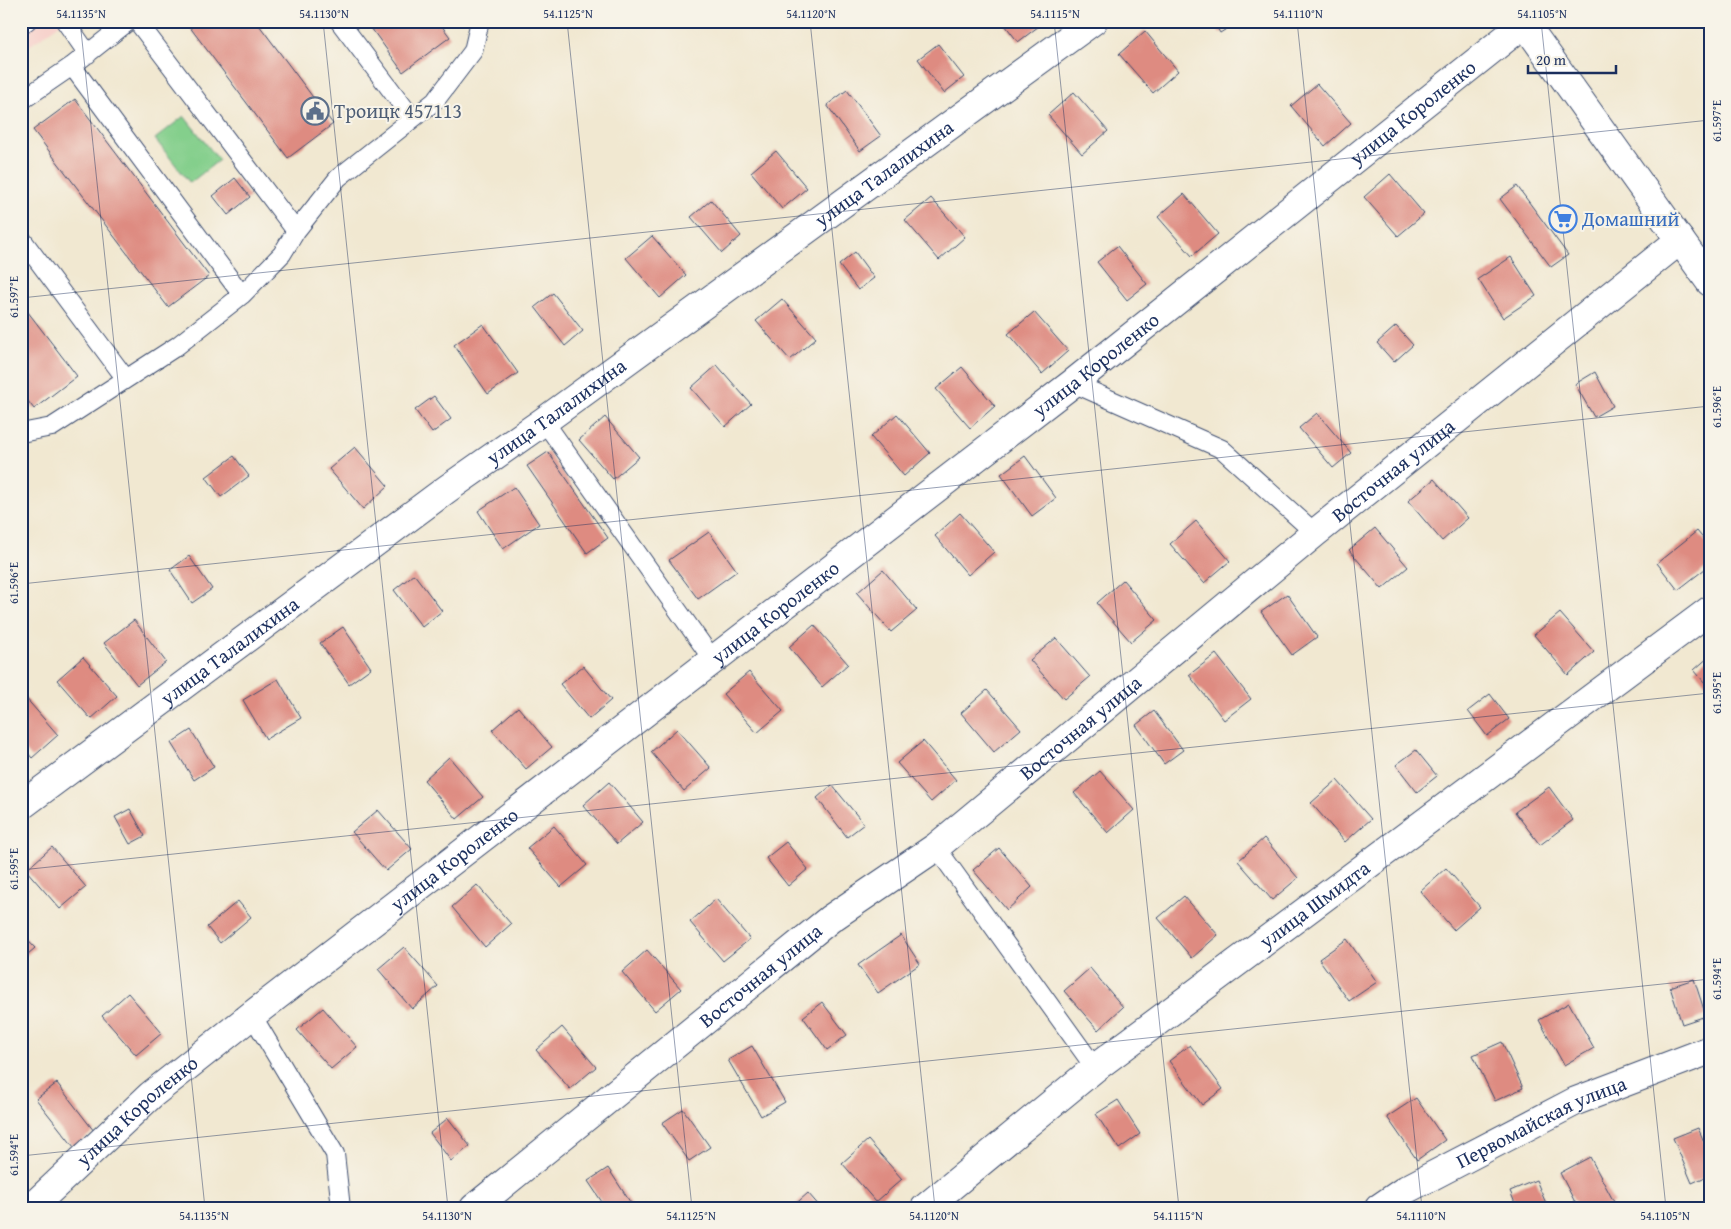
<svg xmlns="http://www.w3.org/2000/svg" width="1731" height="1229" font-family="'Gentium Book Plus',serif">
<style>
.built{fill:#f7d0ca}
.green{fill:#84cf8c;stroke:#507f75}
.building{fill:#de8b81}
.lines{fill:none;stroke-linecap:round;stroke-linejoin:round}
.service-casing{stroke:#3b4b6f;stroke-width:20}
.minor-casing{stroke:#3b4b6f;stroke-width:30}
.tertiary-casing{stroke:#3b4b6f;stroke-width:30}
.service{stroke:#fff;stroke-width:18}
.minor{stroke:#fff;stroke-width:28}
.tertiary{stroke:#fff;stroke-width:28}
.ticks{fill:none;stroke:#1b2f5e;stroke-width:1;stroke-opacity:0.45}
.labels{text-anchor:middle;stroke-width:4;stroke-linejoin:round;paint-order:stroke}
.service-label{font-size:20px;fill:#4e5e75;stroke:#f7f3e8;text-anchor:start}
.street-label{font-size:20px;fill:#1b2f5e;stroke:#f7f3e8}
.shop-label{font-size:20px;fill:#366cbe;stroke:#f7f3e8;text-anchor:start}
.neatline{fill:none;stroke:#1b2f5e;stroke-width:2}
.ticks-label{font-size:12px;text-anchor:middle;fill:#1b2f5e}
</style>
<rect width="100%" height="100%" fill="#f7f3e8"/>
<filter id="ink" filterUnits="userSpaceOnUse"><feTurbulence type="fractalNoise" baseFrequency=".02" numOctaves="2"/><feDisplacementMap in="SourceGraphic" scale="10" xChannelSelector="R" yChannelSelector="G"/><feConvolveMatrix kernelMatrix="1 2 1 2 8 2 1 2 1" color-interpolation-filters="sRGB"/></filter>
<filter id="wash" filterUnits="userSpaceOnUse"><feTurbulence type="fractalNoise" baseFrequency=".0096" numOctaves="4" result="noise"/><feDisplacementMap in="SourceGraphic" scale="20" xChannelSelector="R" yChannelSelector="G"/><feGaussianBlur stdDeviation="1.12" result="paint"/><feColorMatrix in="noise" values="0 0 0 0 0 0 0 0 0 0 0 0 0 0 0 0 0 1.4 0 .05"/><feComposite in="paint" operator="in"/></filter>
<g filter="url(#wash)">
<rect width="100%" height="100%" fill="#f1e8d1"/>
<path class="built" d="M 21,21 L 64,21 L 21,52 Z"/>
<path class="green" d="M 184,116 L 219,160 L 190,183 L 155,139 Z"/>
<g id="blocks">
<path class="building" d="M 187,21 L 256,21 L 333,124 L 288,158 L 186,22 Z
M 366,21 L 438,21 L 450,37 L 403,72 Z
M 1002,21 L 1042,21 L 1043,23 L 1018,42 Z
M 1213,21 L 1239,21 L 1220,33 Z
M 1145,31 L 1178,71 L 1153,93 L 1119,54 Z
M 938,44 L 964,77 L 944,93 L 918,59 Z
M 1317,84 L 1351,123 L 1325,146 L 1291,106 Z
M 847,90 L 881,136 L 860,151 L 827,105 Z
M 1074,92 L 1108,131 L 1082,154 L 1048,115 Z
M 75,99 L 209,276 L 168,307 L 33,130 Z
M 776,151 L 807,188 L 782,209 L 751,172 Z
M 1390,174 L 1424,214 L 1398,236 L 1364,197 Z
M 235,178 L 250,197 L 228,215 L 213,196 Z
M 1517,186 L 1568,255 L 1551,267 L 1500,199 Z
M 1184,194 L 1218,234 L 1192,256 L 1158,217 Z
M 931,198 L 965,237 L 939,260 L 905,220 Z
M 711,200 L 741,236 L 722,253 L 691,217 Z
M 652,236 L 686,275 L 660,298 L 626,258 Z
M 1117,246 L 1147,284 L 1127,300 L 1097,262 Z
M 855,252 L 874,278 L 858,290 L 839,265 Z
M 1511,257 L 1536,296 L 1503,318 L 1478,279 Z
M 553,293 L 583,331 L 565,346 L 535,307 Z
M 782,299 L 816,338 L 790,360 L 756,321 Z
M 21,303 L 77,376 L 34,409 L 21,392 Z
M 1034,312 L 1068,351 L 1042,374 L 1008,334 Z
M 483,324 L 518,373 L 488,394 L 454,345 Z
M 1396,326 L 1413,345 L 1394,362 L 1377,343 Z
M 717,365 L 751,404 L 725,427 L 691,388 Z
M 962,367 L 995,406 L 970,428 L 936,389 Z
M 1595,372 L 1613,406 L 1594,417 L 1575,384 Z
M 434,396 L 451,419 L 432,433 L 415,410 Z
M 1317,413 L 1351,453 L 1333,468 L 1299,428 Z
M 897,414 L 930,453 L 904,476 L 871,437 Z
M 605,417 L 639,457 L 613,479 L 579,440 Z
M 355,447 L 388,486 L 363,509 L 329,469 Z
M 548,452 L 608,538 L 587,553 L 527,466 Z
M 234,456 L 249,476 L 221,497 L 206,477 Z
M 1025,456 L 1056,498 L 1032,516 L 1001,474 Z
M 1434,479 L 1468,518 L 1442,541 L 1408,501 Z
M 514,487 L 539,524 L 503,549 L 478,511 Z
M 960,513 L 994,552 L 968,575 L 935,536 Z
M 1196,521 L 1230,561 L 1204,583 L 1170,544 Z
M 1375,528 L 1408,567 L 1382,589 L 1349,550 Z
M 1697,531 L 1710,547 L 1710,565 L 1678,590 L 1657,563 Z
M 709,532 L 737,571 L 698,599 L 669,560 Z
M 189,556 L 212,589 L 192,603 L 170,570 Z
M 883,570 L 917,610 L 891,632 L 857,593 Z
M 414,574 L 442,611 L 422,627 L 394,590 Z
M 1123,580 L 1157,620 L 1131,642 L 1097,603 Z
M 1287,594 L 1317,637 L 1292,655 L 1261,612 Z
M 1560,613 L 1594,652 L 1568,675 L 1534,635 Z
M 134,620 L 166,662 L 137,685 L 104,643 Z
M 814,625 L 848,664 L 822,687 L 789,647 Z
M 343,627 L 371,668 L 349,684 L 320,643 Z
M 1056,638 L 1090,677 L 1064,699 L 1030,660 Z
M 1216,654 L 1251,699 L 1224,720 L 1189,675 Z
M 1710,656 L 1710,689 L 1694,670 Z
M 83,657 L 117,696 L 91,719 L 57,680 Z
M 583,666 L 611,700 L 589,719 L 560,684 Z
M 749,672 L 783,711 L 757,733 L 723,694 Z
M 278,679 L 301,718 L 266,739 L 243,700 Z
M 987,690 L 1021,729 L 994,752 L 961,713 Z
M 1490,694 L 1509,719 L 1487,736 L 1468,711 Z
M 24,696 L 58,735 L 32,758 L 21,745 L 21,699 Z
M 518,707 L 552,747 L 526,769 L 492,730 Z
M 1154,711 L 1183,750 L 1164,764 L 1136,725 Z
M 677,729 L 711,768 L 684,791 L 651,752 Z
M 191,730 L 214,767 L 194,780 L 171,743 Z
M 923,741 L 956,780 L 931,802 L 897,763 Z
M 1416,750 L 1437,776 L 1417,792 L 1396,765 Z
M 449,757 L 483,797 L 457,819 L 424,780 Z
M 1100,771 L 1134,810 L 1108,833 L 1074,793 Z
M 1337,780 L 1371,819 L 1345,842 L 1311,803 Z
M 609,782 L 643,822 L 617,844 L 583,805 Z
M 832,785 L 864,824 L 847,837 L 817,798 Z
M 1549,787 L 1573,820 L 1540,845 L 1515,812 Z
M 130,809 L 145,836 L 130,844 L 115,817 Z
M 378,810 L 412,849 L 386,871 L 352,832 Z
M 554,826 L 587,865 L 561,887 L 527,848 Z
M 1264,838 L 1298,878 L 1272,900 L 1238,861 Z
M 786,842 L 808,869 L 788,886 L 766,858 Z
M 52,847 L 86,887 L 60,909 L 26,870 Z
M 999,848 L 1032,887 L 1007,910 L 973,870 Z
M 1446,868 L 1480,907 L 1454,930 L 1420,891 Z
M 477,885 L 511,924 L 485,947 L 452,907 Z
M 1184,896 L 1218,935 L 1192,958 L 1158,918 Z
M 716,899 L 750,939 L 723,961 L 690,922 Z
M 238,901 L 251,917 L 220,943 L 207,927 Z
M 21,933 L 35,948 L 21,960 Z
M 901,935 L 920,964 L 878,993 L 858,965 Z
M 1347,939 L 1377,982 L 1349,1001 L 1319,959 Z
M 404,947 L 438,986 L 412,1009 L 378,969 Z
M 647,950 L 681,989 L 655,1011 L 622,972 Z
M 1090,968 L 1123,1007 L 1098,1030 L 1064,991 Z
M 1694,979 L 1706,1016 L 1682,1024 L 1670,987 Z
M 128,993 L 162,1033 L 136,1055 L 102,1016 Z
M 822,1002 L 847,1035 L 827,1050 L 803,1017 Z
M 1569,1003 L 1594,1048 L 1564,1065 L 1539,1020 Z
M 323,1008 L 357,1047 L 331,1069 L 297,1030 Z
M 562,1027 L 596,1067 L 570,1089 L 536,1050 Z
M 1502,1042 L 1523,1088 L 1495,1101 L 1473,1055 Z
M 1190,1045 L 1223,1089 L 1202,1105 L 1169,1061 Z
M 752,1046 L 785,1102 L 761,1116 L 728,1060 Z
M 57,1083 L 94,1131 L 74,1147 L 36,1099 Z
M 1416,1098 L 1445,1140 L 1417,1160 L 1387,1117 Z
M 1118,1100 L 1140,1134 L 1119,1149 L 1096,1114 Z
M 683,1109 L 710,1147 L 689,1161 L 662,1123 Z
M 448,1118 L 470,1146 L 451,1161 L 430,1133 Z
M 1698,1128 L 1710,1155 L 1710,1175 L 1692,1183 L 1673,1138 Z
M 868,1140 L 902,1179 L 876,1202 L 842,1163 Z
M 1590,1157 L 1614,1202 L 1604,1208 L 1578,1208 L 1560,1173 Z
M 608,1168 L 634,1208 L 606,1208 L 588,1181 Z
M 1536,1180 L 1548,1208 L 1517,1208 L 1510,1191 Z
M 808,1193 L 821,1208 L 791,1208 Z"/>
</g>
</g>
<g filter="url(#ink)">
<use href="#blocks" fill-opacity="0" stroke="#3b4b6f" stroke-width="1"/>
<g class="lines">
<g class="service-casing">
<path id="service" d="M 65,21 L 88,54
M 137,21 L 296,231
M 339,21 L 412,118
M 21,25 L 27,21
M 72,66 L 242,295
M 21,101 L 72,66 L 129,21
M 21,238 L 126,379
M 1073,383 L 1222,449 L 1315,533
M 544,421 L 713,660
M 21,433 L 52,427 L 177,346 L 242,295 L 282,254 L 296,231 L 338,178 L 435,101 L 473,51 L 480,21
M 936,847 L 1095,1068
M 252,1015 L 335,1154 L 341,1208"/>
</g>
<g class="minor-casing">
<g id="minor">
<path id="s1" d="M 21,806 L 447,489 L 544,421 L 1093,21"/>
<path id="s2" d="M 31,1208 L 151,1095 L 252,1015 L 1073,383 L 1525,23"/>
<path id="s3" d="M 474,1208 L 830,919 L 936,847 L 1315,533 L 1680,240"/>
<path id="s4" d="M 925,1208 L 1095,1068 L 1710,610"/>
<path id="s5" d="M 1379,1208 L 1407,1189 L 1576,1101 L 1710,1050"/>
</g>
</g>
<g class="tertiary-casing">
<path id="tertiary" d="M 1523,21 L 1710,282"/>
</g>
<use href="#service" class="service"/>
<use href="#minor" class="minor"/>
<use href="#tertiary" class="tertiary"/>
</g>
</g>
<path class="ticks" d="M 80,21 L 205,1208M 323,21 L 448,1208M 567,21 L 692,1208M 810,21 L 935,1208M 1054,21 L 1179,1208M 1297,21 L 1422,1208M 1541,21 L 1666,1208M 21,298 L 1710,120M 21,584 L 1710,406M 21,870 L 1710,693M 21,1156 L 1710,979"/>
<defs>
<g id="civic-ring" transform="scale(1.4375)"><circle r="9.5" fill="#f7f3e8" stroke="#5c6f8a" stroke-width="1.5"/><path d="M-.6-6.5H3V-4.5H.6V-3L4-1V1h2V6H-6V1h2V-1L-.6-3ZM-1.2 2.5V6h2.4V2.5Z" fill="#5c6f8a"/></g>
<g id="supermarket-ring" transform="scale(1.4375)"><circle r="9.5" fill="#f7f3e8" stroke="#3f7fe0" stroke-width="1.5"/><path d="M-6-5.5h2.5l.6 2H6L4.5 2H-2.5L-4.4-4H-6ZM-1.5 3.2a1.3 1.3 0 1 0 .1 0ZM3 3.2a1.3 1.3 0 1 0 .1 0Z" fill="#3f7fe0"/></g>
</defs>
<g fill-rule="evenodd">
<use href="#civic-ring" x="315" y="111"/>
<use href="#supermarket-ring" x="1563" y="219"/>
</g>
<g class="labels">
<g class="service-label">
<text x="334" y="118">Троицк 457113</text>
</g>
<g class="street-label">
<text dy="7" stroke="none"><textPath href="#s2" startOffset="1764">улица Короленко</textPath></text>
<text dy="7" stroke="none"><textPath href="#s1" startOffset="1070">улица Талалихина</textPath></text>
<text dy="7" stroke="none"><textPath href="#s2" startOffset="1359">улица Короленко</textPath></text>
<text dy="7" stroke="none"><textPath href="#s1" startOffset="665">улица Талалихина</textPath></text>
<text dy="7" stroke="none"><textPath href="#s3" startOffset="1179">Восточная улица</textPath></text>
<text dy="7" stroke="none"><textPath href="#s2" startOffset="954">улица Короленко</textPath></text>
<text dy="7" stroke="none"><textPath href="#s1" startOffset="260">улица Талалихина</textPath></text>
<text dy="7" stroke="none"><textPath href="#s3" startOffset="774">Восточная улица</textPath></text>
<text dy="7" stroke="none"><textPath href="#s2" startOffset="549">улица Короленко</textPath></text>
<text dy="7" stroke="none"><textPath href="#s4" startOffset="494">улица Шмидта</textPath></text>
<text dy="7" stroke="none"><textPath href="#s3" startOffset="369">Восточная улица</textPath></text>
<text dy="7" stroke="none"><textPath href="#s2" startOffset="144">улица Короленко</textPath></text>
<text dy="7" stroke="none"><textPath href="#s5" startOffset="184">Первомайская улица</textPath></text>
</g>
<g class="shop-label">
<text x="1582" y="226">Домашний</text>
</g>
</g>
<rect width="1731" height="1229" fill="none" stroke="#f7f3e8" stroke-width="55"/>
<path d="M1528 65v8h88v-8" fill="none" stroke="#1b2f5e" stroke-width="2.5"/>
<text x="1536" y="65" font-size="15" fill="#1b2f5e" stroke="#f7f3e8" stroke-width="4" paint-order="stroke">20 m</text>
<rect x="28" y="28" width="1676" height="1174" class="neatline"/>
<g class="ticks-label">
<text x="81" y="18">54.1135°N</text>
<text x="324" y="18">54.1130°N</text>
<text x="568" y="18">54.1125°N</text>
<text x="811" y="18">54.1120°N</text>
<text x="1055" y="18">54.1115°N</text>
<text x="1298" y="18">54.1110°N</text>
<text x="1542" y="18">54.1105°N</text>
<text transform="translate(1717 121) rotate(-90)" y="4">61.597°E</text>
<text transform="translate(14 297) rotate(-90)" y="4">61.597°E</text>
<text transform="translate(1717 407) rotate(-90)" y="4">61.596°E</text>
<text transform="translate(14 583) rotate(-90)" y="4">61.596°E</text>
<text transform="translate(1717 693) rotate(-90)" y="4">61.595°E</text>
<text transform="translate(14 869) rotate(-90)" y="4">61.595°E</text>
<text transform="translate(1717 979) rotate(-90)" y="4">61.594°E</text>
<text transform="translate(14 1155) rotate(-90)" y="4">61.594°E</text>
<text x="204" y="1220">54.1135°N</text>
<text x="447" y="1220">54.1130°N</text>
<text x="691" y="1220">54.1125°N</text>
<text x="934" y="1220">54.1120°N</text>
<text x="1178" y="1220">54.1115°N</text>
<text x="1421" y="1220">54.1110°N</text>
<text x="1665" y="1220">54.1105°N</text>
</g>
</svg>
